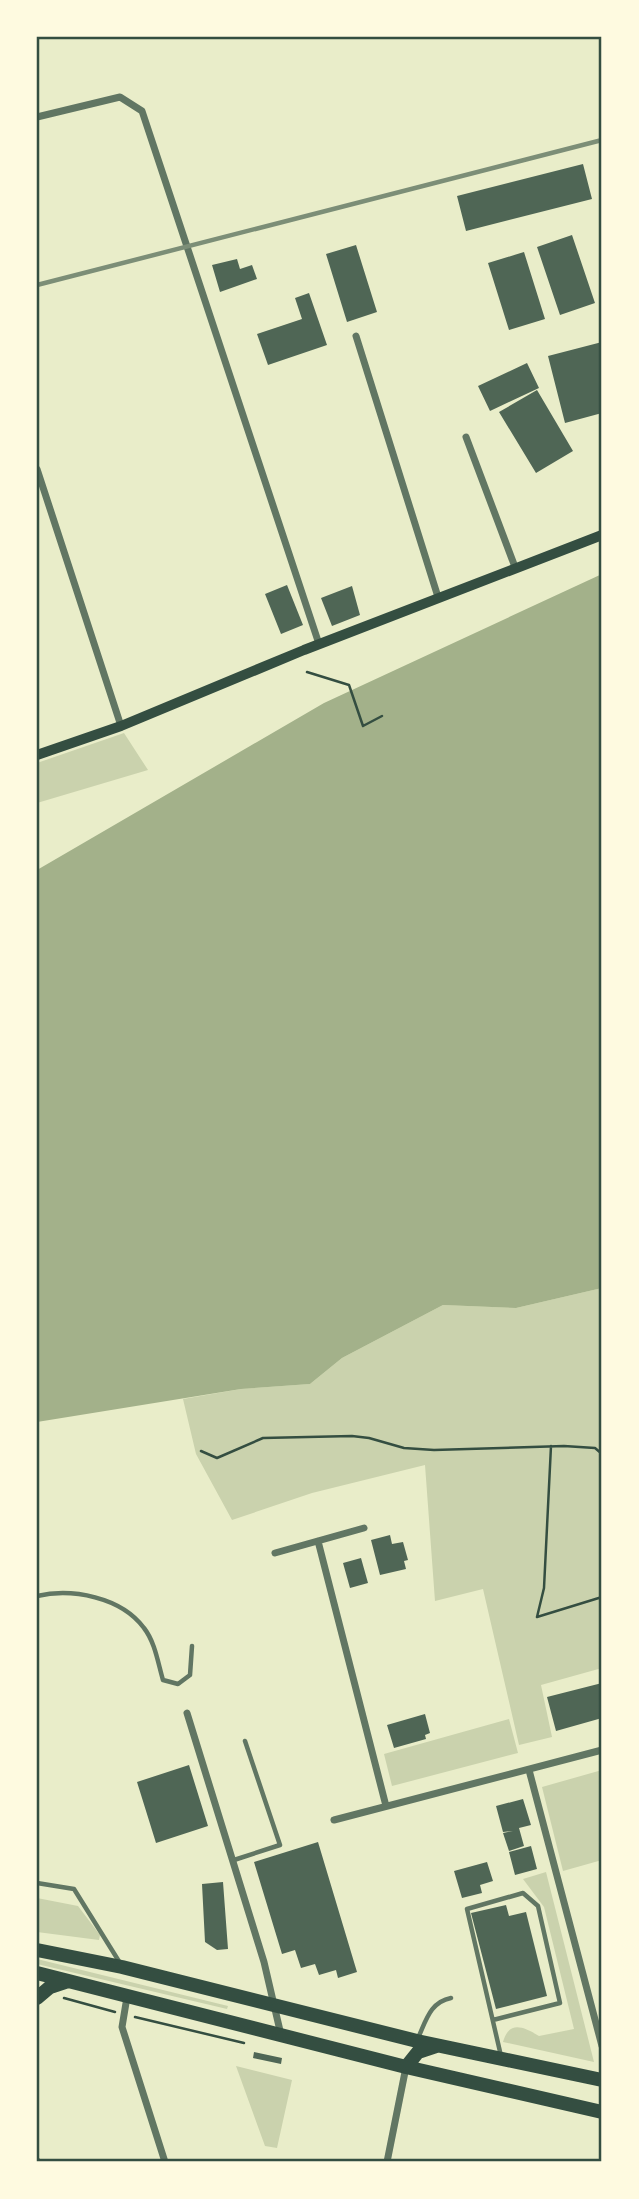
<svg xmlns="http://www.w3.org/2000/svg" width="639" height="2199" font-family="Spectral,serif">
<style>
.green{fill:#cad2ad}
.water{fill:#a3b18a}
.building{fill:#4f6655}
.lines{fill:none;stroke-linecap:round;stroke-linejoin:round}
.path{stroke:#344e41;stroke-width:2.5}
.service{stroke:#617663;stroke-width:4.5}
.minor{stroke:#617663;stroke-width:7}
.secondary{stroke:#344e41;stroke-width:10}
.trunk{stroke:#344e41;stroke-width:14}
.rail{stroke:#7c8e77;stroke-width:4.5}
.neatline{fill:none;stroke:#344e41;stroke-width:2.5}
</style>
<rect width="100%" height="100%" fill="#e9edc9"/>
<path class="green" d="M 124,733 L 148,770 L 37,803 L 37,763 Z
M 602,1288 L 602,1668 L 541,1685 L 552,1737 L 519,1745 L 483,1589 L 435,1601 L 425,1465 L 312,1493 L 232,1520 L 196,1454 L 183,1399 L 241,1389 L 310,1384 L 342,1358 L 443,1305 L 516,1308 Z
M 509,1719 L 518,1753 L 392,1786 L 384,1754 Z
M 602,1770 L 602,1860 L 563,1871 L 542,1787 Z
M 546,1872 L 594,2062 L 503,2042 C 509,2020 524,2027 539,2036 L 574,2029 L 544,1907 L 523,1879 Z
M 37,1898 L 78,1906 L 100,1935 L 99,1940 L 37,1932 Z
M 37,1959 L 228,2006 L 227,2009 L 37,1964 Z
M 236,2066 L 292,2080 L 277,2148 L 265,2146 Z"/>
<path class="water" d="M 602,574 L 602,1288 L 516,1308 L 443,1305 L 342,1358 L 310,1384 L 241,1389 L 37,1422 L 37,870 L 324,703 Z"/>
<path class="building" d="M 583,164 L 592,199 L 466,231 L 457,196 Z
M 572,235 L 595,303 L 560,315 L 537,247 Z
M 356,245 L 377,312 L 347,322 L 326,254 Z
M 524,252 L 545,319 L 509,330 L 488,263 Z
M 237,259 L 240,269 L 252,265 L 257,279 L 220,292 L 212,265 Z
M 309,293 L 327,345 L 268,365 L 257,334 L 302,319 L 295,298 Z
M 602,342 L 602,413 L 565,423 L 548,356 Z
M 527,363 L 539,388 L 490,411 L 478,386 Z
M 537,390 L 573,451 L 536,473 L 499,412 Z
M 287,585 L 303,625 L 281,634 L 265,594 Z
M 352,586 L 360,615 L 332,626 L 321,598 Z
M 390,1535 L 392,1544 L 403,1542 L 408,1560 L 404,1561 L 406,1569 L 380,1575 L 371,1540 Z
M 361,1558 L 368,1583 L 350,1588 L 343,1563 Z
M 602,1683 L 602,1718 L 556,1731 L 547,1697 Z
M 425,1714 L 430,1733 L 425,1735 L 426,1739 L 394,1748 L 387,1725 Z
M 189,1765 L 208,1826 L 156,1843 L 137,1782 Z
M 523,1799 L 531,1825 L 519,1828 L 524,1846 L 509,1851 L 503,1833 L 513,1831 L 503,1832 L 496,1806 Z
M 318,1842 L 357,1972 L 338,1978 L 336,1970 L 319,1975 L 315,1964 L 301,1968 L 295,1950 L 282,1954 L 254,1862 Z
M 531,1846 L 537,1869 L 515,1875 L 509,1852 Z
M 487,1862 L 493,1881 L 480,1885 L 482,1893 L 462,1898 L 454,1871 Z
M 223,1882 L 228,1949 L 217,1950 L 205,1942 L 202,1884 Z
M 506,1905 L 509,1916 L 526,1912 L 547,1996 L 496,2009 L 471,1913 Z
M 254,2052 L 282,2058 L 281,2064 L 253,2058 Z"/>
<g class="lines">
<path class="path" d="M 307,672 L 349,685 L 363,726 L 382,716
M 201,1451 L 217,1458 L 263,1438 L 352,1436 L 369,1438 L 404,1448 L 434,1450 L 564,1446 L 595,1448 L 602,1454
M 537,1617 L 544,1588 L 551,1446
M 537,1617 L 602,1597
M 64,1998 L 115,2012
M 135,2017 L 244,2043"/>
<path class="service" d="M 37,1596 C 72,1588 121,1597 144,1628 C 155,1642 158,1663 163,1680 L 178,1684 L 190,1675 L 192,1646
M 234,1860 L 280,1845 L 245,1741
M 37,1883 L 74,1889 L 120,1963
M 493,2020 L 560,2003 L 538,1906 L 523,1893 L 467,1909 L 501,2056
M 418,2038 C 426,2021 430,2002 451,1998"/>
<path class="minor" d="M 37,117 L 120,97 L 142,111 L 319,644
M 356,336 L 438,597
M 466,437 L 515,567
M 37,469 L 121,726
M 318,1541 L 386,1806
M 275,1553 L 364,1528
M 187,1713 L 264,1962 L 281,2035
M 529,1770 L 602,2046
M 334,1820 L 602,1750
M 127,1997 L 122,2027 L 165,2162
M 37,2161 L 37,2162
M 387,2162 L 406,2067"/>
<path class="secondary" d="M 37,755 L 121,726 L 304,650 L 602,535"/>
<path class="trunk" d="M 37,1950 L 122,1967 L 417,2041 L 602,2080
M 37,1973 L 406,2067 L 602,2112
M 37,1998 L 50,1987 L 68,1981
M 406,2067 L 418,2052 L 436,2046"/>
<path class="rail" d="M 37,285 L 602,140"/>
</g>
<rect width="639" height="2199" fill="none" stroke="#fefae0" stroke-width="77"/>
<rect x="38" y="38" width="562" height="2122" class="neatline"/>
</svg>
